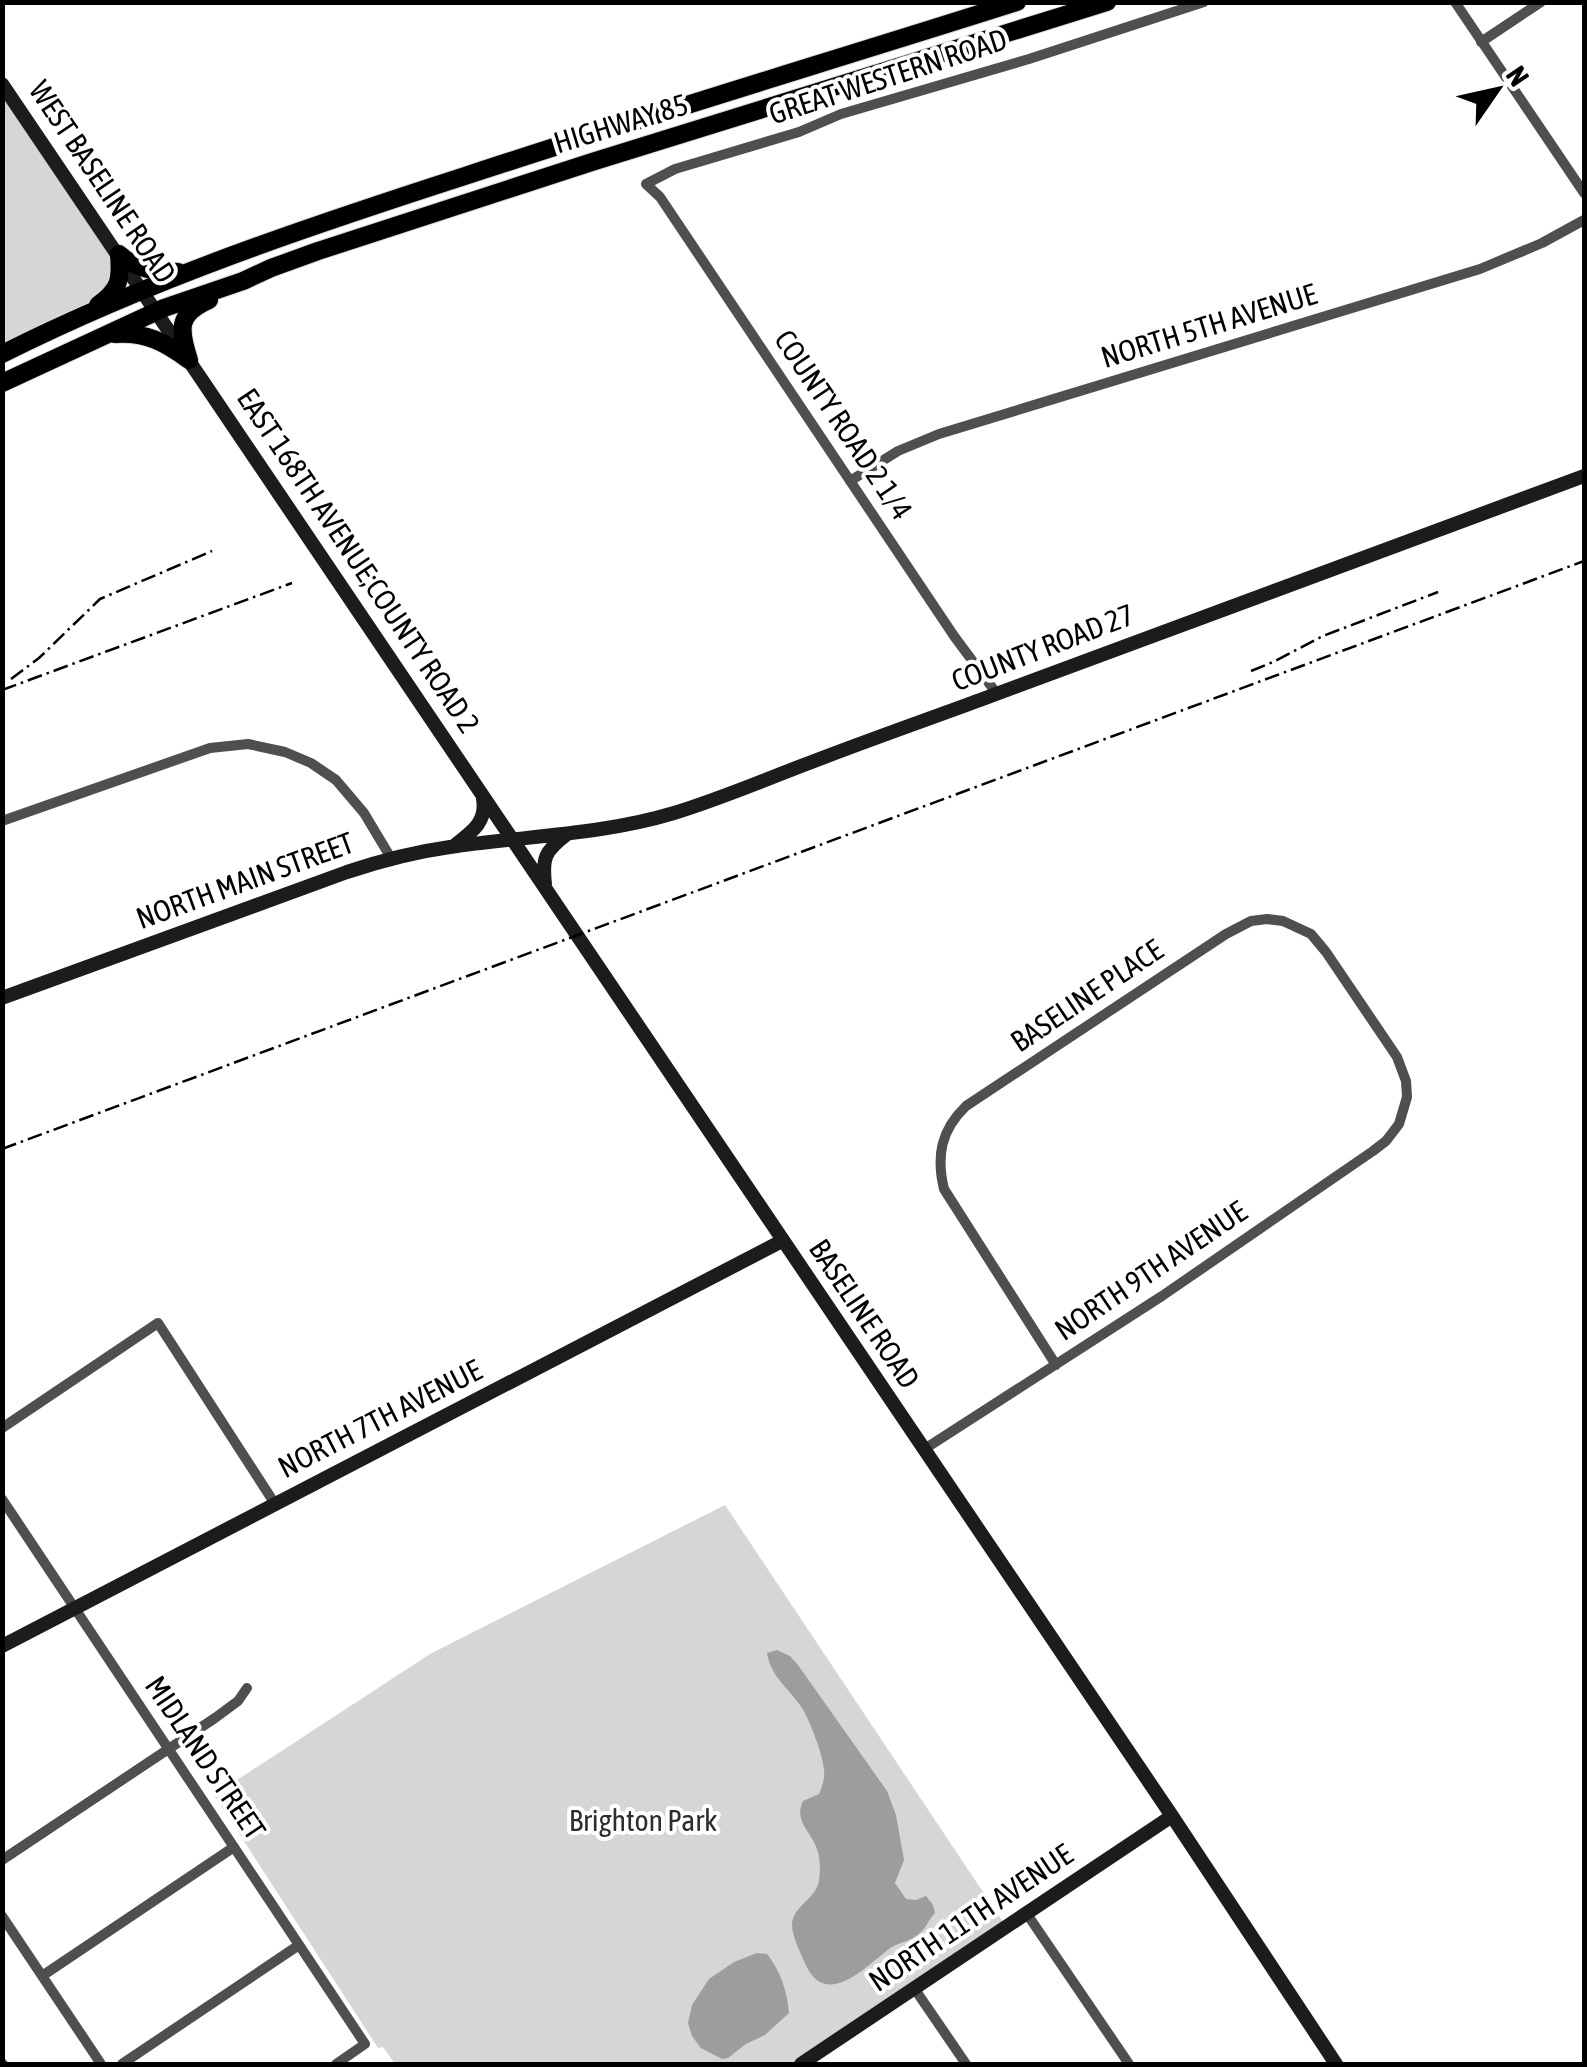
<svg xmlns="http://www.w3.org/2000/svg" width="1587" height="2067" font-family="'Asap Condensed',sans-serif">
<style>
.green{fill:#d6d6d6}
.water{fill:#9d9d9d}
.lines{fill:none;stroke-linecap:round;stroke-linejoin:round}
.highway-casing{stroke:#dbdbdb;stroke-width:20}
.street{stroke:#4f4f4f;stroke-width:10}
.secondary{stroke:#1c1c1c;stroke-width:14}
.highway{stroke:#000;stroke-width:18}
.rail{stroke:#000;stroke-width:2.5;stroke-dasharray:15 5 2.5 5;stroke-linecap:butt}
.labels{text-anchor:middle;stroke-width:8;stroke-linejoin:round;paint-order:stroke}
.street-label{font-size:30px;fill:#000;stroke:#fff}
.park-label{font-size:30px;fill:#2d2d2d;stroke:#fff}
</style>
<rect width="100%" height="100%" fill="#fff"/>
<path class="green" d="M 2,84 L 119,254 L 116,288 L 2,354 Z
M 725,1505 L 1007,1928 L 801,2064 L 395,2064 L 383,2047 L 378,2048 L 214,1795 L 430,1654 Z"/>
<path class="water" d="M 777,1650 L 790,1656 L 798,1665 L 887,1791 L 896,1815 L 904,1860 L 895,1883 L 906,1899 L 916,1900 L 926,1896 L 933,1905 L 935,1913 C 928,1920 926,1930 916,1936 C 908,1942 897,1943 889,1949 C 863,1969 824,2011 804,1961 C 800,1952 792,1935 792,1925 C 792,1906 817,1899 819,1880 C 821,1867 820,1854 814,1842 C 806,1827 795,1819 803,1801 L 819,1794 C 822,1787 825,1779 824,1770 C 823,1755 810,1721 802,1708 C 790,1689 771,1678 767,1653 Z
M 757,1953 L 767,1954 C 781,1972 787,1991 789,2013 L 765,2035 L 746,2044 L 728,2058 L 722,2059 L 701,2048 L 692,2036 L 688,2023 L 692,2005 L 709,1979 L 734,1962 Z"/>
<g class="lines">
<g class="highway-casing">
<path id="highway" d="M 119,254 C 136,270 156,271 178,272
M 98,305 C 120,289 121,280 119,254
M 115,334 C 146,332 165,342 189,360
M 2,354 C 151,279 310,226 468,175 C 650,115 834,60 1017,2
M 189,360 C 179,329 177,314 209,300
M 2,383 L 164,308 L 243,281 L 271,268 L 318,251 L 592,162 L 1107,2"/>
</g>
<path class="street" d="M 1455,2 L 1584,193
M 1481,42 L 1541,2
M 850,481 L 898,451 L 939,434 L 1480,269 L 1542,243 L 1584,220
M 997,694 L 954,636 L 660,197 L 646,184 L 675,169 L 799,132 L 841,114 L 1029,59 L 1204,2
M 2,821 L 210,748 L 248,744 L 285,752 L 311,763 L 336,780 L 364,813 L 391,858
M 2,1428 L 158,1323 L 275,1504
M 923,1450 L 1162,1296 L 1373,1151 L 1386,1141 L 1399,1124 L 1407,1097 L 1406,1081 L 1397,1057 L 1326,952 L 1311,934 L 1283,921 L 1267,919 L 1251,921 L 1226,934 L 966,1106 C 941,1130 936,1156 944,1189 L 1056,1365
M 2,1499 L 365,2044 L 336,2064
M 2,1860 L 215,1718 L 238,1701 L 247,1688
M 1027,1914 L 1129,2064
M 2,1916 L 101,2064
M 42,1976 L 234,1847
M 914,1988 L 966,2064
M 2,2063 L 3,2064
M 122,2064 L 299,1945"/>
<path class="secondary" d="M 2,84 L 1172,1816 L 1336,2064
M 455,845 C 472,832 487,822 483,799
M 545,884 C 542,858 545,851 566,835
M 2,998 L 347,872 C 380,861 414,852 450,847 C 524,836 601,835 674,813 C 720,799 764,780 809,763 C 866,741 923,721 980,700 C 1182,625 1383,550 1584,476
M 2,1646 L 782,1241
M 801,2064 L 1172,1816"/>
<use href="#highway" class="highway"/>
<path class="rail" d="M 1251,671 L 1273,662 L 1323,636 L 1438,592
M 11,679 L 39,658 L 100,599 L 212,551
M 2,690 L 292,583
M 2,1149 L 1584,561"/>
</g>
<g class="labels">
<g class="street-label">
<text transform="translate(888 77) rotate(-18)" y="10">GREAT WESTERN ROAD</text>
<text transform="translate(621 124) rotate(-17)" y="10">HIGHWAY 85</text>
<text transform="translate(102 182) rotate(56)" y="10">WEST BASELINE ROAD</text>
<text transform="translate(1209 326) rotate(-17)" y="10">NORTH 5TH AVENUE</text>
<text transform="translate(843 425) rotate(56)" y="10">COUNTY ROAD 2 1/4</text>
<text transform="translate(358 561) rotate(56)" y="10">EAST 168TH AVENUE;COUNTY ROAD 2</text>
<text transform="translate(1043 648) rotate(-21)" y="10">COUNTY ROAD 27</text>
<text transform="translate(245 881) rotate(-20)" y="10">NORTH MAIN STREET</text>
<text transform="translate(1087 996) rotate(-34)" y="10">BASELINE PLACE</text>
<text transform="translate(1151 1271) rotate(-34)" y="10">NORTH 9TH AVENUE</text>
<text transform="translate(864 1314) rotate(56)" y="10">BASELINE ROAD</text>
<text transform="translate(380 1419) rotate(-27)" y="10">NORTH 7TH AVENUE</text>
<text transform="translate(205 1758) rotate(56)" y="10">MIDLAND STREET</text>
<text transform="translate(971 1918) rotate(-34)" y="10">NORTH 11TH AVENUE</text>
</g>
<g class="park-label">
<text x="643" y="1831">Brighton Park</text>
</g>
</g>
<rect width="1587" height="2067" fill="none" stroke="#000000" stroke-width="10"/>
<g transform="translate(1497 90) rotate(56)" stroke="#ffffff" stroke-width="8" paint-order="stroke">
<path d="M0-8L18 38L0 25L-18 38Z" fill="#000000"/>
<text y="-15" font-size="28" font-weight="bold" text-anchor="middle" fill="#000000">N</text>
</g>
</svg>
